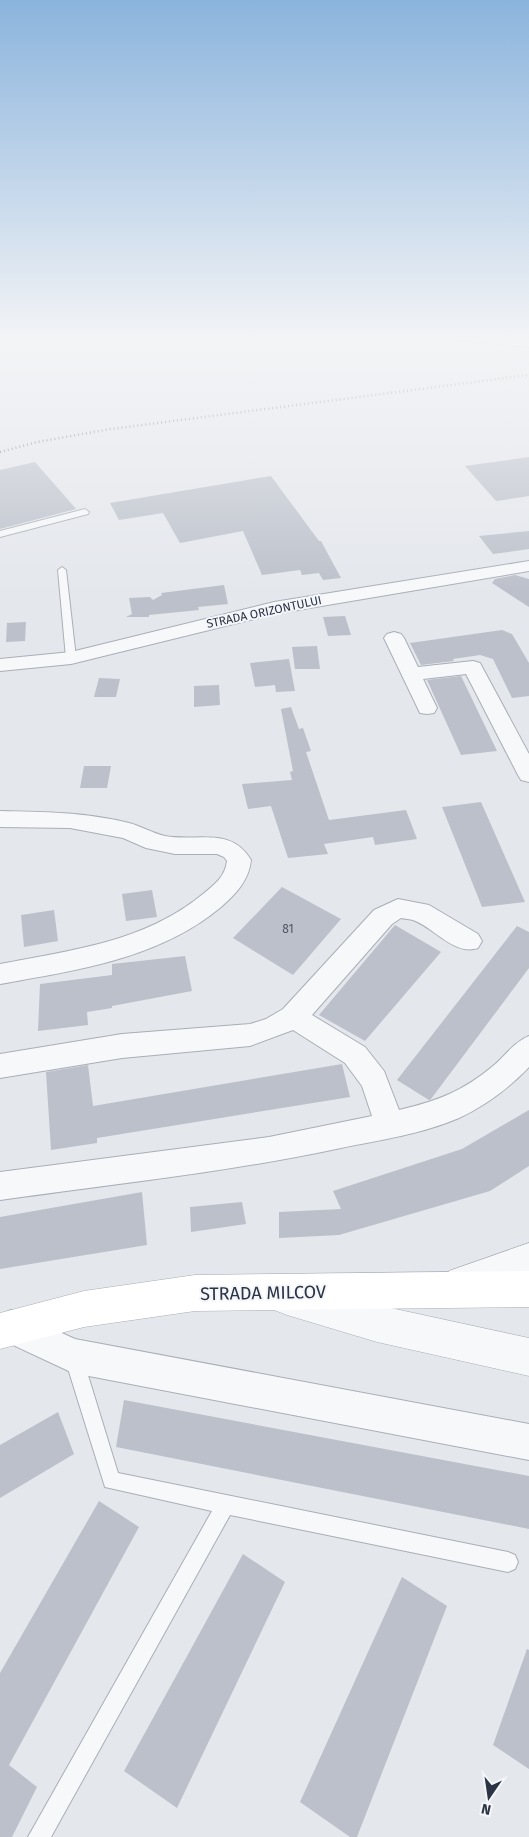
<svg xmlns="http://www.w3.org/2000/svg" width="529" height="1837" font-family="'Fira Sans',sans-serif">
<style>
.building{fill:#bbc0ca}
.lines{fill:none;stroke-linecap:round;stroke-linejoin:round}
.service-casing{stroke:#a9aeb7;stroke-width:2}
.minor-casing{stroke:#a9aeb7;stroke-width:2}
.tertiary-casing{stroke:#a9aeb7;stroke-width:1}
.secondary-casing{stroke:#a9aeb7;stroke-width:1}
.service{fill:#f7f8fa;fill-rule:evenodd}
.minor{fill:#f7f8fa;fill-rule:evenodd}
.tertiary{fill:#f7f8fa;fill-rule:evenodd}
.secondary{fill:#fff;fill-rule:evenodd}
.rail{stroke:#7d8696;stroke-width:2.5;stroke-dasharray:1 3;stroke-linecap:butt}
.labels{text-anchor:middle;stroke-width:4;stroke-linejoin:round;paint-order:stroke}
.far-street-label{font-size:12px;fill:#2b3445;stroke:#f4f6f9}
.number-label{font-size:12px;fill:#4f5766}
.near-street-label{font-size:18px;fill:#2b3445;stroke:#f4f6f9}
</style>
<rect width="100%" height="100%" fill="#e4e7ec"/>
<path class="building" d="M 529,457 L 529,496 L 496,501 L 465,466 Z
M 35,462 L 76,509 L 0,529 L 0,470 Z
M 271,476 L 319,541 L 321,541 L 341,578 L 323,580 L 319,573 L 302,575 L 300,570 L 262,575 L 243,531 L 180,543 L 163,513 L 119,520 L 110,503 Z
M 529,531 L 529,549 L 493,554 L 479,536 Z
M 515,575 L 529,579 L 529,607 L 492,583 L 495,579 Z
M 224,585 L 228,604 L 198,607 L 199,610 L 149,615 L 149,617 L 126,617 L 132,614 L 129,598 L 150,597 L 153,600 L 162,595 L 161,593 Z
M 345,616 L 351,635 L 328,636 L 323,617 Z
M 26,622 L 25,641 L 6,642 L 7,623 Z
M 502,630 L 512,634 L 529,663 L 529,696 L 512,698 L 493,659 L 480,655 L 453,659 L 454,661 L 421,665 L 410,643 Z
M 317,646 L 320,669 L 295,669 L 292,647 Z
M 289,659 L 295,691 L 276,692 L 275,685 L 255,687 L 250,663 Z
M 461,676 L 497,751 L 461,755 L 427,680 Z
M 99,678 L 120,679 L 116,697 L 94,697 Z
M 219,685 L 220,705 L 194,707 L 194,686 Z
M 291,707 L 299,729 L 303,728 L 311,751 L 306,752 L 329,820 L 406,810 L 417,839 L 375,845 L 373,837 L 324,844 L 328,854 L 288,858 L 271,806 L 248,809 L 242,784 L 292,780 L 290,772 L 293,771 L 281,709 Z
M 84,766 L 111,766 L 107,788 L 80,788 Z
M 481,802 L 525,902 L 482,907 L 442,807 Z
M 282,887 L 341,919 L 293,975 L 233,938 Z
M 152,890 L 157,917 L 126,921 L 122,894 Z
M 54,910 L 58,941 L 24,947 L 21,915 Z
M 395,925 L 441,952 L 365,1041 L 319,1015 Z
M 517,926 L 529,932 L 529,968 L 431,1099 L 429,1100 L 397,1080 Z
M 185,956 L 192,991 L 112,1006 L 112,1008 L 87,1012 L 88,1025 L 38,1031 L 40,984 L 112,975 L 112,964 Z
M 342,1064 L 350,1097 L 97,1138 L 97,1143 L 51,1150 L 46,1072 L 88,1065 L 93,1106 Z
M 529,1110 L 529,1166 L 490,1191 L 339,1235 L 279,1238 L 279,1212 L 341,1209 L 333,1191 L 462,1149 Z
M 142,1192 L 147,1245 L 0,1269 L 0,1217 Z
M 242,1202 L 246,1224 L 191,1232 L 190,1207 Z
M 124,1400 L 529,1476 L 529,1529 L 116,1447 Z
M 58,1412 L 74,1454 L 0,1498 L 0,1445 Z
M 99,1501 L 139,1527 L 9,1765 L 37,1787 L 12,1837 L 0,1837 L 0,1673 Z
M 243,1554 L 285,1582 L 177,1808 L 124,1771 Z
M 402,1577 L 447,1606 L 357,1837 L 350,1837 L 300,1802 Z
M 527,1649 L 529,1650 L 529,1769 L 493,1745 Z"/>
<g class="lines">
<g class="service-casing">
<path id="service" d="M 85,509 L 89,512 L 88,514 L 0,537 L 0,531 Z
M 62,567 L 66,570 L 76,658 L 71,661 L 66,658 L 58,570 Z
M 74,1350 L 80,1353 L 83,1359 L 118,1473 L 508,1552 L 515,1555 L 518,1562 L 515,1569 L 508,1572 L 230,1515 L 51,1837 L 28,1837 L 212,1511 L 105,1487 L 65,1359 L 68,1353 Z"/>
</g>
<g class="minor-casing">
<path id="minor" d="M 451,336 L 499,336 L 529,339 L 529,347 L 457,340 Z
M 529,561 L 529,571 L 274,614 L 71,664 L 0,671 L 0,659 L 71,652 L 274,602 Z
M 394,632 L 401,634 L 404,638 L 418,667 L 473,661 L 480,663 L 529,754 L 529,782 L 521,780 L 518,775 L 466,674 L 423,679 L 437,708 L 434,713 L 427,714 L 420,713 L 384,638 L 387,634 Z
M 0,811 C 45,812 84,812 129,823 C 141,826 152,833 165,836 C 197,842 231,826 251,860 C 249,880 236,894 221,907 C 159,959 77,970 0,984 L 0,964 C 72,950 145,942 203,894 C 214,885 225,877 227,861 L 224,857 L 217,854 L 175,854 L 146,848 L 123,838 L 70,828 L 0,827 Z
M 398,899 L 429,905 L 478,934 L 482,941 L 478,948 C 454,956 435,928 413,920 C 410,919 405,919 401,918 L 392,924 L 312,1015 L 365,1047 L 384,1071 L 399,1110 C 438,1101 463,1091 493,1066 C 505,1056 514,1042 529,1036 L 529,1067 C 509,1088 485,1106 459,1118 C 422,1134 380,1140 341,1148 C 229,1172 114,1184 0,1200 L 0,1172 L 269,1137 L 372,1116 L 362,1086 L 345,1063 L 293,1030 L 250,1046 L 122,1058 L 0,1078 L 0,1054 L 122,1034 L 250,1024 L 266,1019 L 283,1009 L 374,910 Z
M 11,1310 L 75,1339 L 529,1424 L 529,1460 L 73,1373 L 0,1339 L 0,1315 Z"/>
</g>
<g class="tertiary-casing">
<path id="tertiary" d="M 529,1243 L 529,1277 L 462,1300 L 449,1295 L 444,1283 L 449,1271 Z
M 287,1279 L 377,1305 L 529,1338 L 529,1376 L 377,1342 L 287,1315 L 274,1310 L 269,1297 L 274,1284 Z"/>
</g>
<g class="secondary-casing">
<path id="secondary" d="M 529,1271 L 529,1307 L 195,1311 L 84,1327 L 0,1349 L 0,1313 L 84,1291 L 195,1275 Z"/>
</g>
<use href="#service" class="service"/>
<use href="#minor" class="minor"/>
<use href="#tertiary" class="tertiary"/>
<use href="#secondary" class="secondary"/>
<path class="rail" d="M 0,452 L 37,442 L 111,429 L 529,375"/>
</g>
<linearGradient id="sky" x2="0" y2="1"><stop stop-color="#8bb4dd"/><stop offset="0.57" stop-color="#f3f4f6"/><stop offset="1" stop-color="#f3f4f6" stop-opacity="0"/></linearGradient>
<rect width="529" height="593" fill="url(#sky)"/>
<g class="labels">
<g class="far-street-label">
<text transform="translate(264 612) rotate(-12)" y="4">STRADA ORIZONTULUI</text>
</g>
<g class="number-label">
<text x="288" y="933">81</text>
</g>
<g class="near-street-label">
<text transform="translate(263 1293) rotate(-1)" y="6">STRADA MILCOV</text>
</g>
</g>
<g transform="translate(489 1797) rotate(193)" stroke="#f4f6f9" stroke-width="4" paint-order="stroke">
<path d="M0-4L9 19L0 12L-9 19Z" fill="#2b3445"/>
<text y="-8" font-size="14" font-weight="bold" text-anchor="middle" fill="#2b3445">N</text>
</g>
</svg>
